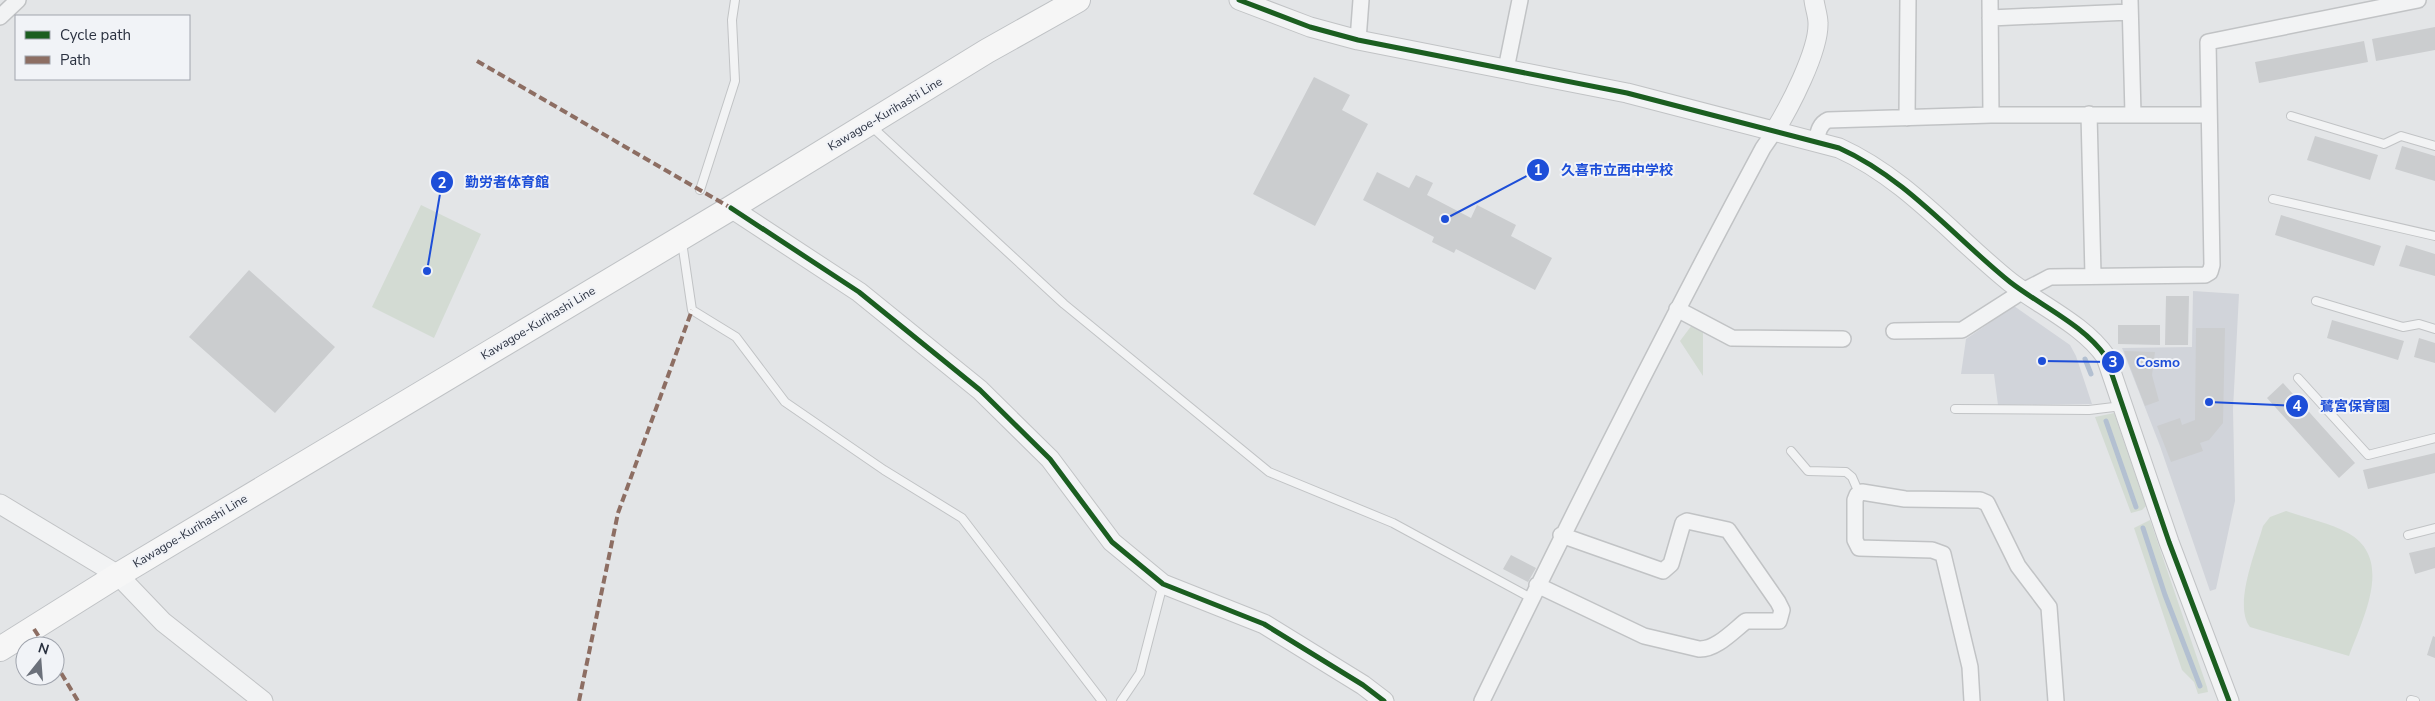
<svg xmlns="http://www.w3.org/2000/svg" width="2435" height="701" font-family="'Nunito Sans','Noto Sans JP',sans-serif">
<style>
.built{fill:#d1d4da}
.green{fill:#d3dbd3}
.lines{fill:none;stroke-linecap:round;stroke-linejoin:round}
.stream{stroke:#b3c0d1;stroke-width:5}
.building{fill:#cbcdcf}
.service-casing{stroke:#c1c3c5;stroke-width:10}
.minor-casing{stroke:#c1c3c5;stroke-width:18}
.tertiary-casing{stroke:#c1c3c5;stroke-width:21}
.primary-casing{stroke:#bfc2c5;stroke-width:26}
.service{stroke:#f2f3f4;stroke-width:8}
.minor{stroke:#f2f3f4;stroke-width:15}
.tertiary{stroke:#f2f3f4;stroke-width:19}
.primary{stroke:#f6f6f6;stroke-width:24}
.quiet{stroke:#8d6e63;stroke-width:4;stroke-dasharray:8 4;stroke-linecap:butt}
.cycleway-casing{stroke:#f1f3f7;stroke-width:8}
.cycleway{stroke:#1b5e20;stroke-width:5}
.labels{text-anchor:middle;stroke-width:4;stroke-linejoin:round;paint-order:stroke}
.street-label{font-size:12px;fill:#2a3140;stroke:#f1f3f7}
.leader{fill:none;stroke:#1d4ed8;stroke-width:2}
.callout-dot{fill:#1d4ed8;stroke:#f1f3f7;stroke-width:2}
.mark-label{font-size:15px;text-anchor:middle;font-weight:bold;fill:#fff}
.callout-label{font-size:14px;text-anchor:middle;font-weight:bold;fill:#1d4ed8;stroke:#f1f3f7;stroke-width:4;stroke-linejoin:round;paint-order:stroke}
</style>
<rect width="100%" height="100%" fill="#e3e5e7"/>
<path class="built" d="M 2193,291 L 2239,294 L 2233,409 L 2235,501 L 2216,589 L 2210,591 L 2160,446 L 2122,348 L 2192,347 Z
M 2014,306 L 2070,345 L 2076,356 L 2092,404 L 1998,405 L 1994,374 L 1961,374 L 1966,339 Z"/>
<path class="green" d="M 421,205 L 481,234 L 434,338 L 372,307 Z
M 1692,325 L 1703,332 L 1703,376 L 1680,341 Z
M 2114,413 L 2146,506 L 2142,510 L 2131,513 L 2095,417 Z
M 2286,511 C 2306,518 2330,523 2348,533 C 2395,559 2362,620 2349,656 L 2250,627 C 2233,605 2256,551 2263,526 L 2270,517 Z
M 2150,520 L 2207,687 L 2208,692 L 2198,694 L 2194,682 L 2182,670 L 2134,528 Z"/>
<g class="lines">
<path class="stream" d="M 2085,359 L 2091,374
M 2106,421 L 2136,507
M 2143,528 L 2165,595 L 2200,686"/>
</g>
<path class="building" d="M 2435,27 L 2435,50 L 2376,61 L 2372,39 Z
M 2364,41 L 2368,62 L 2259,83 L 2255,62 Z
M 1314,77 L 1350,95 L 1342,110 L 1368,124 L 1315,226 L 1253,194 Z
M 2315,136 L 2378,155 L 2370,180 L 2307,160 Z
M 2402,146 L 2435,156 L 2435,181 L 2395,169 Z
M 1377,172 L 1409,188 L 1416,175 L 1433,183 L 1427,195 L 1471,218 L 1477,205 L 1516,225 L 1511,236 L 1552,258 L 1535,290 L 1456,249 L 1454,253 L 1432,242 L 1434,237 L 1363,200 Z
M 2281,215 L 2381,246 L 2374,266 L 2275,235 Z
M 2406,245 L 2435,254 L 2435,276 L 2399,266 Z
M 249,270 L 335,347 L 275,413 L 189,337 Z
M 2166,296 L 2189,296 L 2188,345 L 2165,345 Z
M 2332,320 L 2404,341 L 2398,360 L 2327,338 Z
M 2118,325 L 2160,325 L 2160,345 L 2118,344 Z
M 2196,328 L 2225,328 L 2223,423 L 2209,440 L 2200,443 L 2203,451 L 2171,462 L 2157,426 L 2180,418 L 2182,425 L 2195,420 Z
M 2419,338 L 2435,343 L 2435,363 L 2414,357 Z
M 2124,351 L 2155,352 L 2152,375 L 2159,401 L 2145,406 Z
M 2283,383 L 2355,463 L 2339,478 L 2267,398 Z
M 2435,453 L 2435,473 L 2368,489 L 2363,470 Z
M 2435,547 L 2435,568 L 2415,574 L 2409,553 Z
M 1511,555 L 1536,568 L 1528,582 L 1503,569 Z
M 2433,636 L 2435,637 L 2435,658 L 2427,655 Z"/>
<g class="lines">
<g class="service-casing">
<path id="service" d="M 2291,116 L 2384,144 L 2401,136 L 2435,146
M 870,125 L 1064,304 L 1269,472 L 1393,523 L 1531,598
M 700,190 L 735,81 L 732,20 L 735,0
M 2273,199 L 2435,236
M 682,242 L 692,310 L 736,337 L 785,402 L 884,470 L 962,518 L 1102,701
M 2316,301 L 2403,327 L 2419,324 L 2435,329
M 2298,378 L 2368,455 L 2435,438
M 1955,409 L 2089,410 L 2122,406
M 1791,451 L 1808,471 L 1846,472 L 1852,477 L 1859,493
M 2408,535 L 2435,528
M 2411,700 L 2415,701
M 1121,701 L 1140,673 L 1163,584"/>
</g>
<g class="minor-casing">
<path id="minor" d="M 1990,0 L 1991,115
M 2130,0 L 2133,114
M 0,17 L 18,0
M 1990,18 L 2130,12
M 1358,40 L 1361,0
M 1506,69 L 1520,0
M 2089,114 L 2093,275
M 1907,118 L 1908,0
M 1816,142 C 1818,133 1819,124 1828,120 L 1991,115 L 2209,115
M 1677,309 L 1732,338 L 1843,339
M 1894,331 L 1962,330 L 2023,291 L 2050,277 L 2205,275 L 2210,272 L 2212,265 L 2208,42 L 2418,0
M 1537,585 L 1644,636 L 1699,649 C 1716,650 1733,631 1746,621 L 1779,621 L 1782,610 L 1778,602 L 1728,530 L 1687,521 L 1683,523 L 1671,564 L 1663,571 L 1561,535
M 1482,701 C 1572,515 1665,330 1763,148 L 1774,132
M 1972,701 L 1970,667 L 1943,554 L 1932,550 L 1859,548 L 1855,540 L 1855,500 L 1857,495 L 1862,492 L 1905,499 L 1980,500 L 1987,503 L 2018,566 L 2049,607 L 2056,701"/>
</g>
<g class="tertiary-casing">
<path id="tertiary" d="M 1239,0 L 1310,27 L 1358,40 L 1627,93 L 1839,148 C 1906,178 1954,237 2010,282 C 2041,306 2084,325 2106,357 L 2169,542 L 2229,701
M 1774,132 C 1789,108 1819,51 1818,23 C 1818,16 1815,8 1814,0
M 731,208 L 859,292 L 980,390 L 1050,459 L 1112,542 L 1163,584 L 1264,624 L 1363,685 L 1384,701
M 0,504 L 118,575 L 163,622 L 263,701"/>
</g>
<g class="primary-casing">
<path id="primary" d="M 0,649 L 118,575 L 731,208 L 987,51 L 1078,0"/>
</g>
<use href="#service" class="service"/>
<use href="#minor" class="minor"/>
<use href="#tertiary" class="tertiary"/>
<use href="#primary" class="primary"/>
<path class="quiet" d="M 477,61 L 731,208
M 34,629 L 45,646
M 55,663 L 78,701
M 579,701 L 618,513 L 692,310"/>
<g class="cycleway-casing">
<path id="cycleway" d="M 1239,0 L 1310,27 L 1358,40 L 1627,93 L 1839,148 C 1906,178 1954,237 2010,282 C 2041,306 2084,325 2106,357 L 2169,542 L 2229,701
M 731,208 L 859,292 L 980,390 L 1050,459 L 1112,542 L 1163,584 L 1264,624 L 1363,685 L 1384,701"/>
</g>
<use href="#cycleway" class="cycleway"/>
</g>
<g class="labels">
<g class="street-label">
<text transform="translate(885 114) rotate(-31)" y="4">Kawagoe-Kurihashi Line</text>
<text transform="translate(538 323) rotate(-31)" y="4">Kawagoe-Kurihashi Line</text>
<text transform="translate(190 531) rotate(-31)" y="4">Kawagoe-Kurihashi Line</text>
</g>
</g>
<path class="leader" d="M1445 219L1538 170M427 271L442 182M2042 361L2113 362M2209 402L2297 406"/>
<g class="callout-dot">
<circle cx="1445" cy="219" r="5"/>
<circle cx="427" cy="271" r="5"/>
<circle cx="2042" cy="361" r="5"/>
<circle cx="2209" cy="402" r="5"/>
<circle cx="1538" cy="170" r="12"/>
<circle cx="442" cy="182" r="12"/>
<circle cx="2113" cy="362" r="12"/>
<circle cx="2297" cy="406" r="12"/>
</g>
<g class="mark-label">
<text x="1538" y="175">1</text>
<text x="442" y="188">2</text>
<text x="2113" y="367">3</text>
<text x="2297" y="411">4</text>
</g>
<g class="callout-label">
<text x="1617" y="175">久喜市立西中学校</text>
<text x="507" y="187">勤労者体育館</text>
<text x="2158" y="367">Cosmo</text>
<text x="2355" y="411">鷺宮保育園</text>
</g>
<rect x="15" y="15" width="175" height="65" fill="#f1f3f7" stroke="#a1a5ae"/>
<rect x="25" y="31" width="25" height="8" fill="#1b5e20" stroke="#a1a5ae"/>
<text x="60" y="40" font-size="15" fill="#2a3140">Cycle path</text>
<rect x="25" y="56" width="25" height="8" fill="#8d6e63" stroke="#a1a5ae"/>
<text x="60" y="65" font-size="15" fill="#2a3140">Path</text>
<g transform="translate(40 661) rotate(17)"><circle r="24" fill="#f1f3f7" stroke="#a1a5ae"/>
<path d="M0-4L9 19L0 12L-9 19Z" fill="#6b707a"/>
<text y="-8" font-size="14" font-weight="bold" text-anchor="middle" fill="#2a3140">N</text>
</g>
</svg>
